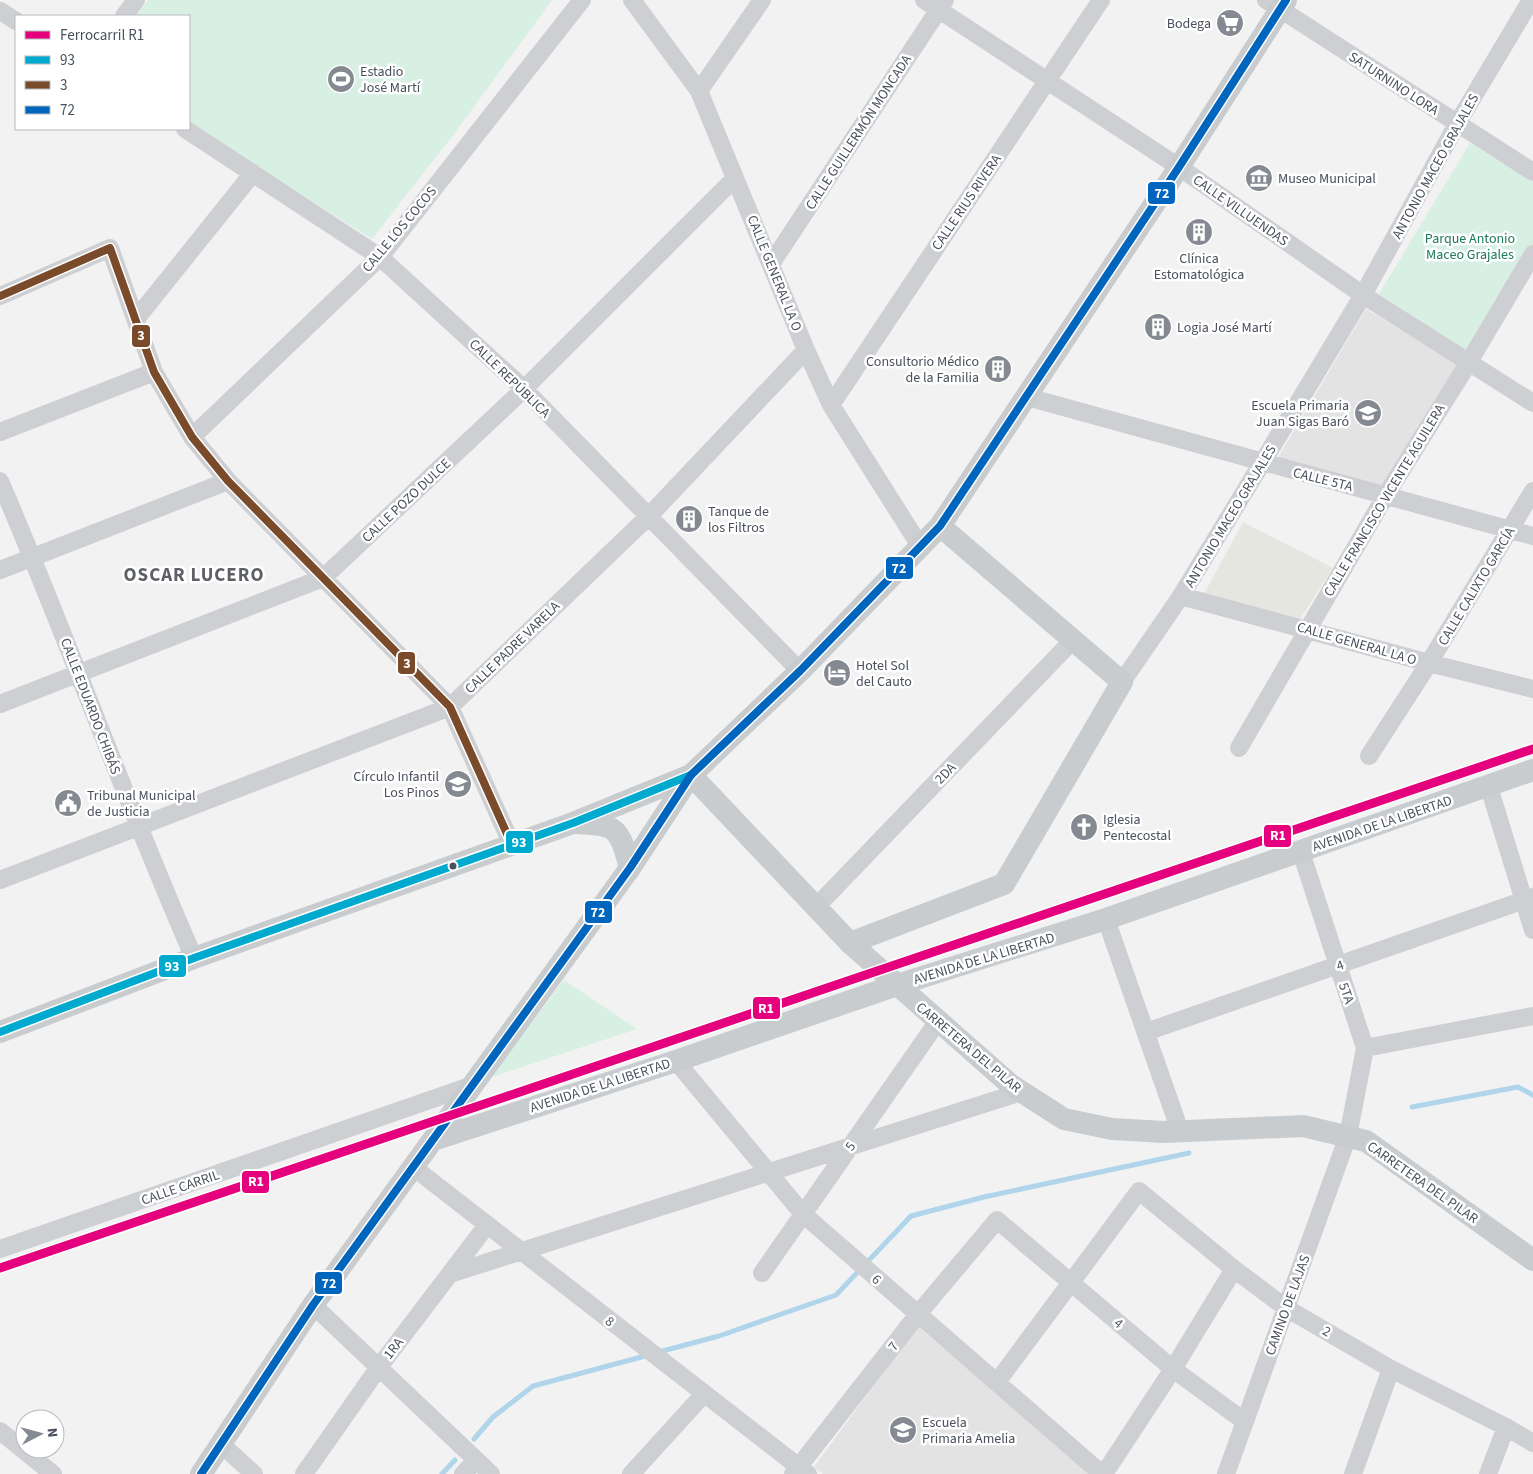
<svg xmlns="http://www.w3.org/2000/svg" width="1533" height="1474" font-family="'Source Sans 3',sans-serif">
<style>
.commercial{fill:#e6e6e0}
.education{fill:#e4e3e3}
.green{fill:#d8efe4}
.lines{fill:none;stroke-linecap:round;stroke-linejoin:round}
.stream{stroke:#b0d5ea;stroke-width:5}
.minor{stroke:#cdcfd2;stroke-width:18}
.major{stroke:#c9cccf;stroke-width:22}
.bus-1-casing{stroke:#fff;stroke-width:11}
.bus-2-casing{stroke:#fff;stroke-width:11}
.bus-3-casing{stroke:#fff;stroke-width:11}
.bus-1{stroke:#00a9ce;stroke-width:8}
.bus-2{stroke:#7a4b2a;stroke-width:8}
.bus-3{stroke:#0065bd;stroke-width:8}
.rail-1-casing{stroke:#fff;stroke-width:12}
.rail-1{stroke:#e5007d;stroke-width:9}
.bus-dot{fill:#4a515d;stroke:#fff;stroke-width:2}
.labels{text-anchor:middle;stroke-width:5;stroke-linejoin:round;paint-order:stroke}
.poi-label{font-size:14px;fill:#4a515d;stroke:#fff;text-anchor:start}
.street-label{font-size:14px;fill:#4a515d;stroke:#fff}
.park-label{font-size:14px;fill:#1e7a5a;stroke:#fff}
.district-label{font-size:19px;font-weight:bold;letter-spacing:1px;fill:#5d6065;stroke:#fff}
.line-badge{stroke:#fff;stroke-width:2}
.badge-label{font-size:14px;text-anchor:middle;font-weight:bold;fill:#fff}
</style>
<rect width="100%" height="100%" fill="#f2f2f2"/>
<path class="commercial" d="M 1243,522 L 1333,568 L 1300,619 L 1204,594 Z"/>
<path class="education" d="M 1366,309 L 1462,366 L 1381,489 L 1276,461 Z
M 917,1326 L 1090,1473 L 1089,1474 L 823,1474 L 814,1467 Z"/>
<path class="green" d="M 148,0 L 552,0 L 454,134 L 372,239 L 189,123 L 189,16 L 136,16 Z
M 1470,143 L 1533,182 L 1533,246 L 1468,352 L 1379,294 Z
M 564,980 L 637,1029 L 489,1078 Z"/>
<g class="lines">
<path class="stream" d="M 1412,1107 L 1518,1087 L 1533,1095
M 659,1352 L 719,1336 L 836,1295 L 911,1216 L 984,1197 L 1189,1153
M 474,1439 L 493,1417 L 533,1386 L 649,1355
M 442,1474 L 455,1460"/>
<path class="minor" d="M 632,0 L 699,91 L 806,350 L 831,405 L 920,546
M 924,0 L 1179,167 L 1363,295 L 1533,403
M 1266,0 L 1533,172
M 0,11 L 16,21
M 124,16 L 136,0
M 699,91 L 762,0
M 185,129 L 380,257 L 524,389 L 800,671
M 771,264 L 945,0
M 0,296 L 110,248 L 154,372 L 192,437 L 228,481 L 450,707 L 512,845
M 136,319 L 253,173
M 1027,397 L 1533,536
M 831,405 L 1101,0
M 0,432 L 154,372
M 192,437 L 380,257 L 582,0
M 0,481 C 68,639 125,801 194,958
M 0,570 L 228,481
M 1181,596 L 1429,663 L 1533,689
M 1122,682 L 1181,596 L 1262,463 L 1363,295 L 1457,124 L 1531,0
M 0,704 L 323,578 L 524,389 L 735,178
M 1239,748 L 1386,495 L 1469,362 L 1533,254
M 1369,756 L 1429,663 L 1533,491
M 1489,787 L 1533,930
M 0,880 L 450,707 L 649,516 L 806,350
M 816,907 L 1074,639
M 1106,919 L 1180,1131
M 1146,1032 L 1533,897
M 1365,1048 L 1533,1016
M 676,1061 L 803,1214 L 1102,1474
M 413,1167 L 808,1474
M 0,1249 L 473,1085
M 762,1273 L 938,1021
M 450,1274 L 1021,1092
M 313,1305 L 491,1474
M 997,1382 L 1139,1191 L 1234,1269 L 1286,1308 L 1391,1369 L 1506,1427 L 1533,1443
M 0,1431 L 53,1474
M 221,1444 L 254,1474
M 304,1474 L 379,1367 L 487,1225
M 463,1474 L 476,1460
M 631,1474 L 704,1394
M 793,1474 L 918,1314 L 997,1220 L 1173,1369 L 1244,1421
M 1104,1474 L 1173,1369 L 1234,1269
M 1226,1474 L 1348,1136 L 1365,1048 L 1301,852
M 1353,1474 L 1391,1369
M 1488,1474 L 1506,1427"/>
<path class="major" d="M 691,775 L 850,943 L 1011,1085 L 1064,1119 L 1112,1129 L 1164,1132 L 1303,1126 L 1366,1141 L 1533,1260
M 577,823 C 618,825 619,828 630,868
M 850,943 L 1004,884 L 1122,682 L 940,526
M 0,1032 L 194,958 L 573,823 L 691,775
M 433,1140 L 676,1061 L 897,985 L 1106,919 L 1533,770
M 201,1474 L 313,1305 L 630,868 L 691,775 L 800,671 L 940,526 L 1179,167 L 1286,0"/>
<g class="bus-1-casing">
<path id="bus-1" d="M 0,1032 L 194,958 L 573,823 L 691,775"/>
</g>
<g class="bus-2-casing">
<path id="bus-2" d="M 0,296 L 110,248 L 154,372 L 192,437 L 228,481 L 450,707 L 512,845"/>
</g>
<g class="bus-3-casing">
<path id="bus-3" d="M 201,1474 L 313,1305 L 630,868 L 691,775 L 800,671 L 940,526 L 1179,167 L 1286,0"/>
</g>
<use href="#bus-1" class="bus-1"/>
<use href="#bus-2" class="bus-2"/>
<use href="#bus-3" class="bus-3"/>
<g class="rail-1-casing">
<path id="rail-1" d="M 0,1268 L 1533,749"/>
</g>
<use href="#rail-1" class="rail-1"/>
</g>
<defs>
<g id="supermarket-disc" transform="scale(1.4375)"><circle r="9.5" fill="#858991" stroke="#fff"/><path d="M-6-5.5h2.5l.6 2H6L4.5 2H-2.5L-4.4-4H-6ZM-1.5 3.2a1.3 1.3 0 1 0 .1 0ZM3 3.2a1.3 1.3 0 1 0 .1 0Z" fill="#fff"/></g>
<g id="stadium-disc" transform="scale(1.4375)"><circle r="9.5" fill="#858991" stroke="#fff"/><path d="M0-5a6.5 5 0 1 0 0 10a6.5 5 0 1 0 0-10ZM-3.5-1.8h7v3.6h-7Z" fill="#fff"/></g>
<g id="museum-disc" transform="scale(1.4375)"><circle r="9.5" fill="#858991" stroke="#fff"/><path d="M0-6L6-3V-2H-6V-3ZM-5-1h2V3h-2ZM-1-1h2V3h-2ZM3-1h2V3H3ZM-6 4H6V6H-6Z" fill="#fff"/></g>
<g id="building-disc" transform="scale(1.4375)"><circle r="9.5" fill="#858991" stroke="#fff"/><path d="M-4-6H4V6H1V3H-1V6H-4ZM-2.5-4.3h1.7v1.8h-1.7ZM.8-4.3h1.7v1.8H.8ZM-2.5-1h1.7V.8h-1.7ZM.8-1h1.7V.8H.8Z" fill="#fff"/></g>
<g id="school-disc" transform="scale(1.4375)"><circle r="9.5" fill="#858991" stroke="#fff"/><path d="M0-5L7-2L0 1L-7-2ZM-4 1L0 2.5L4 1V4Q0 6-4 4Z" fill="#fff"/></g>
<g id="hotel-disc" transform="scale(1.4375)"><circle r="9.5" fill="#858991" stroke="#fff"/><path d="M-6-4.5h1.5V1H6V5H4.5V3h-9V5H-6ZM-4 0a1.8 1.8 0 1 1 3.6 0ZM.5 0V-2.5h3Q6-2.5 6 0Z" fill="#fff"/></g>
<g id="civic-disc" transform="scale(1.4375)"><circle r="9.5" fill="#858991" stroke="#fff"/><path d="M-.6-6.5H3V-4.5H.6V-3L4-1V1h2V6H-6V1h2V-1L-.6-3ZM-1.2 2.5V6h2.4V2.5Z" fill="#fff"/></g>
<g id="church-disc" transform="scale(1.4375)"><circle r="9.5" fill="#858991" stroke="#fff"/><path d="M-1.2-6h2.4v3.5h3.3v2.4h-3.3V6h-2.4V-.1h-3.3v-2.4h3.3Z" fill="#fff"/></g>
</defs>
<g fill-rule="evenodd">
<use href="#supermarket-disc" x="1230" y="23"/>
<use href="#stadium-disc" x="341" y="79"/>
<use href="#museum-disc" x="1259" y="178"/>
<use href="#building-disc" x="1199" y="232"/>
<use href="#building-disc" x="1158" y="327"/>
<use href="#building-disc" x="998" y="369"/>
<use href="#school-disc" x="1368" y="413"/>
<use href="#building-disc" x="689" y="519"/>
<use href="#hotel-disc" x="837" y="673"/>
<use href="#school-disc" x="458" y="784"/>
<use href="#civic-disc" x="68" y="803"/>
<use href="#church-disc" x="1084" y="827"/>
<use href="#school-disc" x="903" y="1430"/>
</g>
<circle class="bus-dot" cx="453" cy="866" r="4.5"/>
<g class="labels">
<g class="poi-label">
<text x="1211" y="28" text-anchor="end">Bodega</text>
<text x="360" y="76">Estadio<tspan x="360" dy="16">José Martí</tspan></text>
<text x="1278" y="183">Museo Municipal</text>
<text x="1199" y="263" text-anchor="middle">Clínica<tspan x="1199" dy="16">Estomatológica</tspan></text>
<text x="1177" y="332">Logia José Martí</text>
<text x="979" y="366" text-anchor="end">Consultorio Médico<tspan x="979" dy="16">de la Familia</tspan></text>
<text x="1349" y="410" text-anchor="end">Escuela Primaria<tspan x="1349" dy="16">Juan Sigas Baró</tspan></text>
<text x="708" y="516">Tanque de<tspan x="708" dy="16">los Filtros</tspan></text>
<text x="856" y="670">Hotel Sol<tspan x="856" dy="16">del Cauto</tspan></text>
<text x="439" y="781" text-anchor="end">Círculo Infantil<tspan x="439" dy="16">Los Pinos</tspan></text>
<text x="87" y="800">Tribunal Municipal<tspan x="87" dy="16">de Justicia</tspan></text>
<text x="1103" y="824">Iglesia<tspan x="1103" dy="16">Pentecostal</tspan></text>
<text x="922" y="1427">Escuela<tspan x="922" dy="16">Primaria Amelia</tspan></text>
</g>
<g class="street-label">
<text transform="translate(1394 83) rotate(33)" y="5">SATURNINO LORA</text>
<text transform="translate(858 132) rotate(-57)" y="5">CALLE GUILLERMÓN MONCADA</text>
<text transform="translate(1435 166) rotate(-61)" y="5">ANTONIO MACEO GRAJALES</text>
<text transform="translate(966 202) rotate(-56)" y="5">CALLE RIUS RIVERA</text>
<text transform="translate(1241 210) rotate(35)" y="5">CALLE VILLUENDAS</text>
<text transform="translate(399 229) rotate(-50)" y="5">CALLE LOS COCOS</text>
<text transform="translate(775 273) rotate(68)" y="5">CALLE GENERAL LA O</text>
<text transform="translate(510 378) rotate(44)" y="5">CALLE REPÚBLICA</text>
<text transform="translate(1323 479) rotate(14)" y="5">CALLE 5TA</text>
<text transform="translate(406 500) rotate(-43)" y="5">CALLE POZO DULCE</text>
<text transform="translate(1384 500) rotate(-59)" y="5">CALLE FRANCISCO VICENTE AGUILERA</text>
<text transform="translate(1230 516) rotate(-59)" y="5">ANTONIO MACEO GRAJALES</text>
<text transform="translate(1476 586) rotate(-59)" y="5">CALLE CALIXTO GARCÍA</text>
<text transform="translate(1357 643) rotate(16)" y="5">CALLE GENERAL LA O</text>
<text transform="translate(512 647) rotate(-44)" y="5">CALLE PADRE VARELA</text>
<text transform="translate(91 706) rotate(69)" y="5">CALLE EDUARDO CHIBÁS</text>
<text transform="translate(945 773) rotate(-46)" y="5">2DA</text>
<text transform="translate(1382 823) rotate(-19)" y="5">AVENIDA DE LA LIBERTAD</text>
<text transform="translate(984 958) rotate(-17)" y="5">AVENIDA DE LA LIBERTAD</text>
<text transform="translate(1340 965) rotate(-19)" y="5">4</text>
<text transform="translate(1347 993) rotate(71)" y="5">5TA</text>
<text transform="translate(969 1047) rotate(40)" y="5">CARRETERA DEL PILAR</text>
<text transform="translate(600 1085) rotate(-18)" y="5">AVENIDA DE LA LIBERTAD</text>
<text transform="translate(850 1146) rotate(-55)" y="5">5</text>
<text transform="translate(1423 1182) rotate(35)" y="5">CARRETERA DEL PILAR</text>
<text transform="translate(180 1187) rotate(-19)" y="5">CALLE CARRIL</text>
<text transform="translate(877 1279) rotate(41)" y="5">6</text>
<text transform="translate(1287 1305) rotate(-70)" y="5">CAMINO DE LAJAS</text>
<text transform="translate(610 1321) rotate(38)" y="5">8</text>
<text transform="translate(1119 1323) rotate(40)" y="5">4</text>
<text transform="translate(1327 1331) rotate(30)" y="5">2</text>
<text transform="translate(893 1346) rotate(-52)" y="5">7</text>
<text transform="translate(393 1348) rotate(-52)" y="5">1RA</text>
</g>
<g class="park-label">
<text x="1470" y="243">Parque Antonio<tspan x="1470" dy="16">Maceo Grajales</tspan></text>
</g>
<g class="district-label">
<text x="194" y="581">OSCAR LUCERO</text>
</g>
</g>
<g class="line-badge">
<rect x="1147" y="181" width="29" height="24" rx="5" fill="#0065bd"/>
<rect x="131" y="324" width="20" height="24" rx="5" fill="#7a4b2a"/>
<rect x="885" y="556" width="29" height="24" rx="5" fill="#0065bd"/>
<rect x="397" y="651" width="19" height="24" rx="5" fill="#7a4b2a"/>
<rect x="1263" y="824" width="29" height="24" rx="5" fill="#e5007d"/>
<rect x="505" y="830" width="29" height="24" rx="5" fill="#00a9ce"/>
<rect x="584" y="900" width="29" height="24" rx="5" fill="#0065bd"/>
<rect x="158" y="954" width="29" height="24" rx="5" fill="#00a9ce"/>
<rect x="752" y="996" width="29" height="24" rx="5" fill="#e5007d"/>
<rect x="241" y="1170" width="29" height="24" rx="5" fill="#e5007d"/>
<rect x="314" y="1271" width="29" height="24" rx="5" fill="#0065bd"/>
</g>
<g class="badge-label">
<text x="1162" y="198">72</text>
<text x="141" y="340">3</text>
<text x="899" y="573">72</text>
<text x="407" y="668">3</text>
<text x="1278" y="840">R1</text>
<text x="519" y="847">93</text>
<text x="598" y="917">72</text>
<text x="172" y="971">93</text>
<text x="766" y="1013">R1</text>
<text x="256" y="1186">R1</text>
<text x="329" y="1288">72</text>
</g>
<rect x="15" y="15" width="175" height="115" fill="#ffffff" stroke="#b7b9be"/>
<rect x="25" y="31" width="25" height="8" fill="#e5007d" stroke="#b7b9be"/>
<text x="60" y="40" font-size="15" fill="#4a515d">Ferrocarril R1</text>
<rect x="25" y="56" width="25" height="8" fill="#00a9ce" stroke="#b7b9be"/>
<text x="60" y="65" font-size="15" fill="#4a515d">93</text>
<rect x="25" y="81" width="25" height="8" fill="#7a4b2a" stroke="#b7b9be"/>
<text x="60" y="90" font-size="15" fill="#4a515d">3</text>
<rect x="25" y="106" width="25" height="8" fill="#0065bd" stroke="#b7b9be"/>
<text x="60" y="115" font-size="15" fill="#4a515d">72</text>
<g transform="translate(40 1434) rotate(84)"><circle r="24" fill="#ffffff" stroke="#b7b9be"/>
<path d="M0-4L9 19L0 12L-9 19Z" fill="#858991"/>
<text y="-8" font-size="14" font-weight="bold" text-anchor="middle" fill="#4a515d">N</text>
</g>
</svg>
